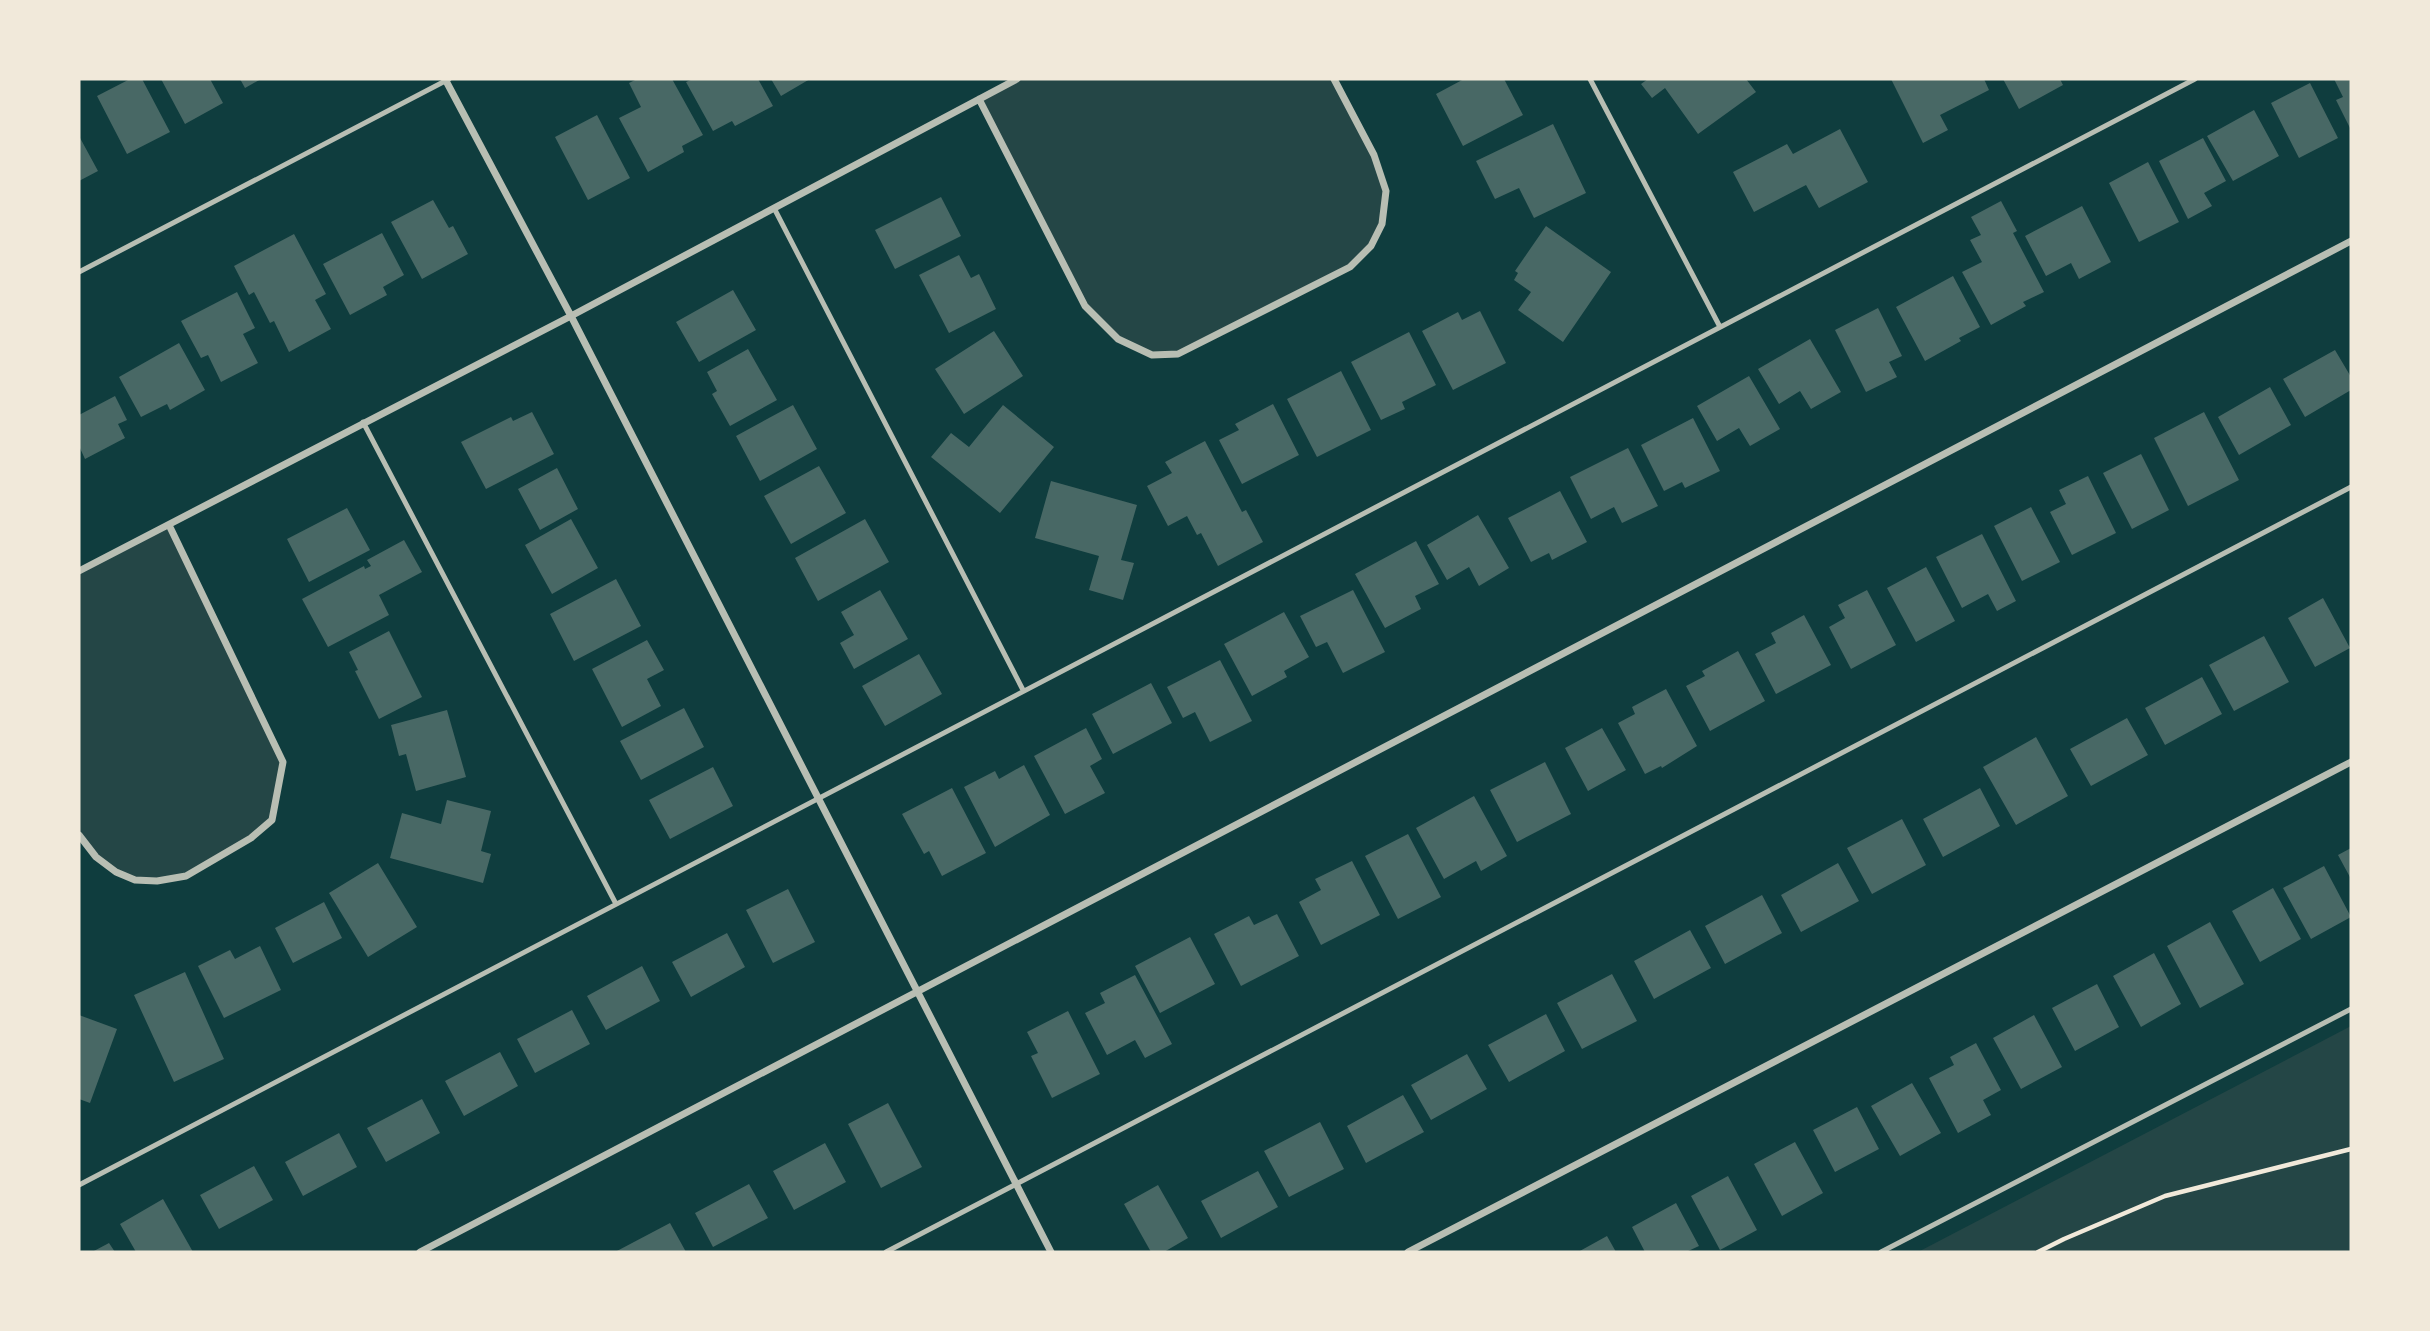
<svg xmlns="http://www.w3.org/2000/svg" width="2430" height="1331" font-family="'Sofia Sans Condensed',sans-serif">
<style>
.green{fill:#244646}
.building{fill:#486865}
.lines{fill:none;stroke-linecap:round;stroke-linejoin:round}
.path{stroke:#f1e9da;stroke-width:4.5}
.service{stroke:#b8beb3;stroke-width:5}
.minor{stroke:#b8beb3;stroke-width:7}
</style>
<rect width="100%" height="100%" fill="#0f3d3e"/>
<path class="green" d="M 1017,79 L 1334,79 L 1374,155 L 1386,191 L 1382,224 L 1371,246 L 1350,267 L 1178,354 L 1152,355 L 1118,339 L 1085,306 L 979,99 Z
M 169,525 L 283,762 L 272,820 L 251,838 L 186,876 L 135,880 L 116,872 L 79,835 L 79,571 Z
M 2351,1026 L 2351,1252 L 1918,1252 Z"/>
<path class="building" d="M 130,79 L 142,79 L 170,132 L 127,154 L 97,96 Z
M 161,79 L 210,79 L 223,103 L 185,124 Z
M 240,79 L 261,79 L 245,88 Z
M 637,79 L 672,79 L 703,135 L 682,146 L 684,152 L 648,172 L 619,118 L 641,107 L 629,83 Z
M 693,79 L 758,79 L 773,106 L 735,126 L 732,121 L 713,131 L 686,82 Z
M 771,79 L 810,79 L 781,96 Z
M 1464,79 L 1504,79 L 1523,115 L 1463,146 L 1436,94 Z
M 1648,79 L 1746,79 L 1756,92 L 1698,134 L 1665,88 L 1652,98 L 1641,84 Z
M 1891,79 L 1984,79 L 1989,90 L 1940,115 L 1948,130 L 1923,143 Z
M 2003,79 L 2060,79 L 2063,85 L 2019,109 Z
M 2334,79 L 2351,79 L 2351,130 L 2336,100 L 2343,97 Z
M 2310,83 L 2338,138 L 2299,158 L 2271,103 Z
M 2254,110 L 2279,156 L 2233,181 L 2207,136 Z
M 597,115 L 630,178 L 588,200 L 555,137 Z
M 1553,124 L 1586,193 L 1534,218 L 1519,188 L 1495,199 L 1476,161 Z
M 1840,129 L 1868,182 L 1819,208 L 1806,185 L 1754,212 L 1733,172 L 1787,144 L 1793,154 Z
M 79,136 L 98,171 L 79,181 Z
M 2203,138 L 2226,181 L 2204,193 L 2212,206 L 2188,219 L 2159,161 Z
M 2148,162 L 2179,222 L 2139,242 L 2109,183 Z
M 941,197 L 961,236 L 895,269 L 875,230 Z
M 433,200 L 449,228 L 453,226 L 468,254 L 422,279 L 391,222 Z
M 2001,201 L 2017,231 L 2013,233 L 2044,292 L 2023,302 L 2026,306 L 1991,325 L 1962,272 L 1982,262 L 1970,240 L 1981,235 L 1971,217 Z
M 2082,206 L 2111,262 L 2079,279 L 2071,263 L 2046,276 L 2025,236 Z
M 1546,226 L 1611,272 L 1563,342 L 1518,310 L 1531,292 L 1514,280 L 1518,273 L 1515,271 Z
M 382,233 L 404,275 L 383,287 L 387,295 L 350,315 L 323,264 Z
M 294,234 L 326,294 L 315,300 L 331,329 L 289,352 L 274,321 L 270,323 L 254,292 L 249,295 L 234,266 Z
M 959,255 L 971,278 L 979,274 L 996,309 L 949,333 L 919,275 Z
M 1953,276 L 1980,327 L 1959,338 L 1961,341 L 1925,361 L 1896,307 Z
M 733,290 L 756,330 L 699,362 L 676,322 Z
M 237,292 L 255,328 L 243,334 L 258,363 L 221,382 L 208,355 L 201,358 L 181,321 Z
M 1878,308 L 1902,356 L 1889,362 L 1897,377 L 1866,392 L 1835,330 Z
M 1480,311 L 1506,363 L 1453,390 L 1422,331 L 1458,312 L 1462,320 Z
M 994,331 L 1023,376 L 964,414 L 935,369 Z
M 1409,332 L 1436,385 L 1402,402 L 1405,409 L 1381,420 L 1351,362 Z
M 1810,339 L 1841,392 L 1811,409 L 1800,391 L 1779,404 L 1758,369 Z
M 179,343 L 205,390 L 170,410 L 167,404 L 141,417 L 119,377 Z
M 748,349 L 777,400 L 730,426 L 712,394 L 717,391 L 707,372 Z
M 2335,350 L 2351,377 L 2351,390 L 2305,417 L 2283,379 Z
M 1341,371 L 1371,430 L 1317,457 L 1287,399 Z
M 1749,376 L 1780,429 L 1750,446 L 1739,428 L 1717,441 L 1697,406 Z
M 2270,387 L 2291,425 L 2239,455 L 2218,417 Z
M 115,396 L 127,420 L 118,424 L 125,438 L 85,459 L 79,446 L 79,415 Z
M 1273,404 L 1299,455 L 1242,484 L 1219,440 L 1239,430 L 1235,424 Z
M 793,405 L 817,449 L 760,481 L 736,436 Z
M 1003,405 L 1054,447 L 1000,513 L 931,457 L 951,433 L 969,447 Z
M 532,412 L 554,454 L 486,489 L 461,442 L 511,417 L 513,421 Z
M 2204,412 L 2239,480 L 2188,506 L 2154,438 Z
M 1693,418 L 1720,471 L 1685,488 L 1682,482 L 1664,491 L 1641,445 Z
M 1205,441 L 1242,512 L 1246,510 L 1263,542 L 1218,566 L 1201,533 L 1197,535 L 1187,516 L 1168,526 L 1147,486 L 1172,473 L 1165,462 Z
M 1628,448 L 1658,506 L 1622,523 L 1614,507 L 1591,519 L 1570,477 Z
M 2141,454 L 2169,510 L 2132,529 L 2103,473 Z
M 819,466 L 846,513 L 791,544 L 764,496 Z
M 557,468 L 578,509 L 540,530 L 518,489 Z
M 2088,476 L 2116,533 L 2072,555 L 2050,512 L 2066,504 L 2059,490 Z
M 1051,481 L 1137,505 L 1121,560 L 1134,563 L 1123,600 L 1089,590 L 1099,556 L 1035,538 Z
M 1560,491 L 1587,542 L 1552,560 L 1549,553 L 1531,562 L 1508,518 Z
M 2031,507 L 2060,562 L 2022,581 L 1994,526 Z
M 347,508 L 370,550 L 309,582 L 287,539 Z
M 1478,515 L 1509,568 L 1479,586 L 1469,567 L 1447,580 L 1427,545 Z
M 571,519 L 598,568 L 552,594 L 525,545 Z
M 865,519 L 889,562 L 818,601 L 795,558 Z
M 1982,534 L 2016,601 L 1997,611 L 1988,594 L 1962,608 L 1936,557 Z
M 404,540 L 422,572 L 379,595 L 389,615 L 328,647 L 302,599 L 364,566 L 365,569 L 371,566 L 367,560 Z
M 1416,541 L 1439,584 L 1415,596 L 1421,609 L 1385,628 L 1355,574 Z
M 1926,567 L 1955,621 L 1916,642 L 1887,588 Z
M 616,579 L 641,626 L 574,661 L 550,614 Z
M 880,590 L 908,639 L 854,669 L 840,643 L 854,635 L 841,612 Z
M 1353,590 L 1385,652 L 1343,673 L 1327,642 L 1316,647 L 1300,616 Z
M 1867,590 L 1896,645 L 1851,669 L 1829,627 L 1845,618 L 1838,605 Z
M 2323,598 L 2350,648 L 2315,667 L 2288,618 Z
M 1284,612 L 1309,657 L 1284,671 L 1287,677 L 1252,696 L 1224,644 Z
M 1804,615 L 1831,665 L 1776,694 L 1755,654 L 1776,643 L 1771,633 Z
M 389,631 L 422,697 L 379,719 L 355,671 L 358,670 L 349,652 Z
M 2264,636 L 2289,682 L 2234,711 L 2209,665 Z
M 647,640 L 664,670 L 647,679 L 661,706 L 622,727 L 592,669 Z
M 1738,651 L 1765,701 L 1710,731 L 1686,686 L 1705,676 L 1702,671 Z
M 919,654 L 942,694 L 885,726 L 862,686 Z
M 1220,660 L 1252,721 L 1210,742 L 1195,712 L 1183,718 L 1167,687 Z
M 2202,677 L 2222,714 L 2165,745 L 2145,708 Z
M 1151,683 L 1172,723 L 1113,754 L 1092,714 Z
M 1666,689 L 1697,746 L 1662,768 L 1661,766 L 1645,774 L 1618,723 L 1635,714 L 1632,707 Z
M 684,708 L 704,747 L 641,780 L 620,741 Z
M 447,710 L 466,777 L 416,791 L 406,754 L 399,756 L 391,725 Z
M 2127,718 L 2148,755 L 2091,786 L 2070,749 Z
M 1086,728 L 1102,759 L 1090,766 L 1105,793 L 1065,814 L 1034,756 Z
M 1602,728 L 1626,770 L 1588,791 L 1565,748 Z
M 2036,737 L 2068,796 L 2016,825 L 1983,767 Z
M 1545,762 L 1571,814 L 1517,842 L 1490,790 Z
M 1024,765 L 1050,815 L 995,847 L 964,787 L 995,771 L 999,779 Z
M 713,767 L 733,806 L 670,839 L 649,800 Z
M 952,788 L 986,853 L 942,876 L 929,851 L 924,854 L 902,814 Z
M 1980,788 L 2000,826 L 1943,857 L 1923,819 Z
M 1474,796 L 1507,856 L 1481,871 L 1476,861 L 1444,879 L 1416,828 Z
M 447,800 L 491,811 L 481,851 L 491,854 L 483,883 L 390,858 L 402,813 L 441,824 Z
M 1902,819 L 1926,865 L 1872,894 L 1847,848 Z
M 1408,834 L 1441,897 L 1398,919 L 1365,856 Z
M 2351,848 L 2351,879 L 2338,855 Z
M 1352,861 L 1380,915 L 1321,945 L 1299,902 L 1321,890 L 1315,879 Z
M 378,863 L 417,927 L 368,957 L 329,893 Z
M 1838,863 L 1859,901 L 1801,932 L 1781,895 Z
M 2324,866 L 2351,917 L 2311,939 L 2283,888 Z
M 2273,888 L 2301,939 L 2260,962 L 2232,911 Z
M 788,889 L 815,942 L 773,963 L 746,910 Z
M 1762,895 L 1782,933 L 1725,964 L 1705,926 Z
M 324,902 L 342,938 L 293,963 L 275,928 Z
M 1277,914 L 1299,956 L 1241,986 L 1214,934 L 1249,916 L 1254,925 Z
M 2210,922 L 2244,984 L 2200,1008 L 2167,946 Z
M 1690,930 L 1711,968 L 1654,999 L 1634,961 Z
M 727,933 L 745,967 L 691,997 L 672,962 Z
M 1190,937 L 1215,984 L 1160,1013 L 1135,966 Z
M 260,946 L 281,990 L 224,1018 L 198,966 L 230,950 L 235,959 Z
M 2154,953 L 2181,1004 L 2141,1027 L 2113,976 Z
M 642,966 L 660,1001 L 606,1030 L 587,996 Z
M 185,972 L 224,1059 L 174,1082 L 134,995 Z
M 1612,974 L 1637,1021 L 1582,1049 L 1557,1003 Z
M 1135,975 L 1172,1044 L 1145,1058 L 1135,1040 L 1107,1055 L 1085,1013 L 1105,1003 L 1100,993 Z
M 2097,984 L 2119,1027 L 2075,1051 L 2052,1008 Z
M 572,1010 L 590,1044 L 535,1073 L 517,1039 Z
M 1068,1011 L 1100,1074 L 1052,1098 L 1031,1056 L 1038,1053 L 1027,1032 Z
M 1546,1014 L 1565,1051 L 1509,1082 L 1488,1045 Z
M 79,1015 L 117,1029 L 90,1103 L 79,1099 Z
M 2034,1015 L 2062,1067 L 2021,1089 L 1993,1038 Z
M 1976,1043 L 2001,1090 L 1983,1100 L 1991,1115 L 1958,1133 L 1929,1078 L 1954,1065 L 1950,1057 Z
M 500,1052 L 518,1086 L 464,1116 L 445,1081 Z
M 1467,1054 L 1487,1089 L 1431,1120 L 1411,1085 Z
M 1912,1083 L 1941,1133 L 1900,1156 L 1871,1106 Z
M 1403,1095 L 1424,1132 L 1366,1163 L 1347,1126 Z
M 422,1099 L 440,1133 L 386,1162 L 367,1128 Z
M 888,1103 L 922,1167 L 881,1188 L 848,1124 Z
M 1857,1107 L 1879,1149 L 1835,1172 L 1813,1130 Z
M 1320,1122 L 1344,1169 L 1289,1197 L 1264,1151 Z
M 339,1133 L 357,1167 L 303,1196 L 285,1162 Z
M 1795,1142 L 1823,1193 L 1782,1216 L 1754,1164 Z
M 825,1143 L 846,1182 L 794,1210 L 773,1171 Z
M 254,1166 L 273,1200 L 219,1229 L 200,1195 Z
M 1258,1171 L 1278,1207 L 1221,1238 L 1201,1201 Z
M 1728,1176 L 1757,1230 L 1720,1250 L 1691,1196 Z
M 749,1184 L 768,1218 L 713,1247 L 695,1213 Z
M 1158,1185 L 1188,1238 L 1164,1252 L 1151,1252 L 1124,1204 Z
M 163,1199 L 193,1252 L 136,1252 L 120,1224 Z
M 1676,1203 L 1699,1246 L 1686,1252 L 1645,1252 L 1632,1227 Z
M 670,1223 L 686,1252 L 615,1252 Z
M 1607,1236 L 1616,1252 L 1578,1252 Z
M 109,1243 L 115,1252 L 92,1252 Z"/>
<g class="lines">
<path class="path" d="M 2038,1252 L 2064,1239 L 2165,1196 L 2351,1149"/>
<path class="service" d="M 1590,79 L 1720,327
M 774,208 L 1023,690
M 79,272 L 449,79
M 363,422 L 616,904
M 79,1185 L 2195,79
M 886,1252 L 2351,487
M 1881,1252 L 2351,1009"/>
<path class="minor" d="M 445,79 L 571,316 L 1051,1252
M 979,99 L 1085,306 L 1118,339 L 1152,355 L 1178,354 L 1350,267 L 1371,246 L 1382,224 L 1386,191 L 1374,155 L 1334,79
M 79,571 L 571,316 L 1017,79
M 79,835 L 96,857 L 116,872 L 135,880 L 157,881 L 186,876 L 251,838 L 272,820 L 283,762 L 169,525
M 420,1252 L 2351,241
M 1408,1252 L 2351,762"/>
</g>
<rect width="2430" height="1331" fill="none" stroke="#f1e9da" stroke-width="161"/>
</svg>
